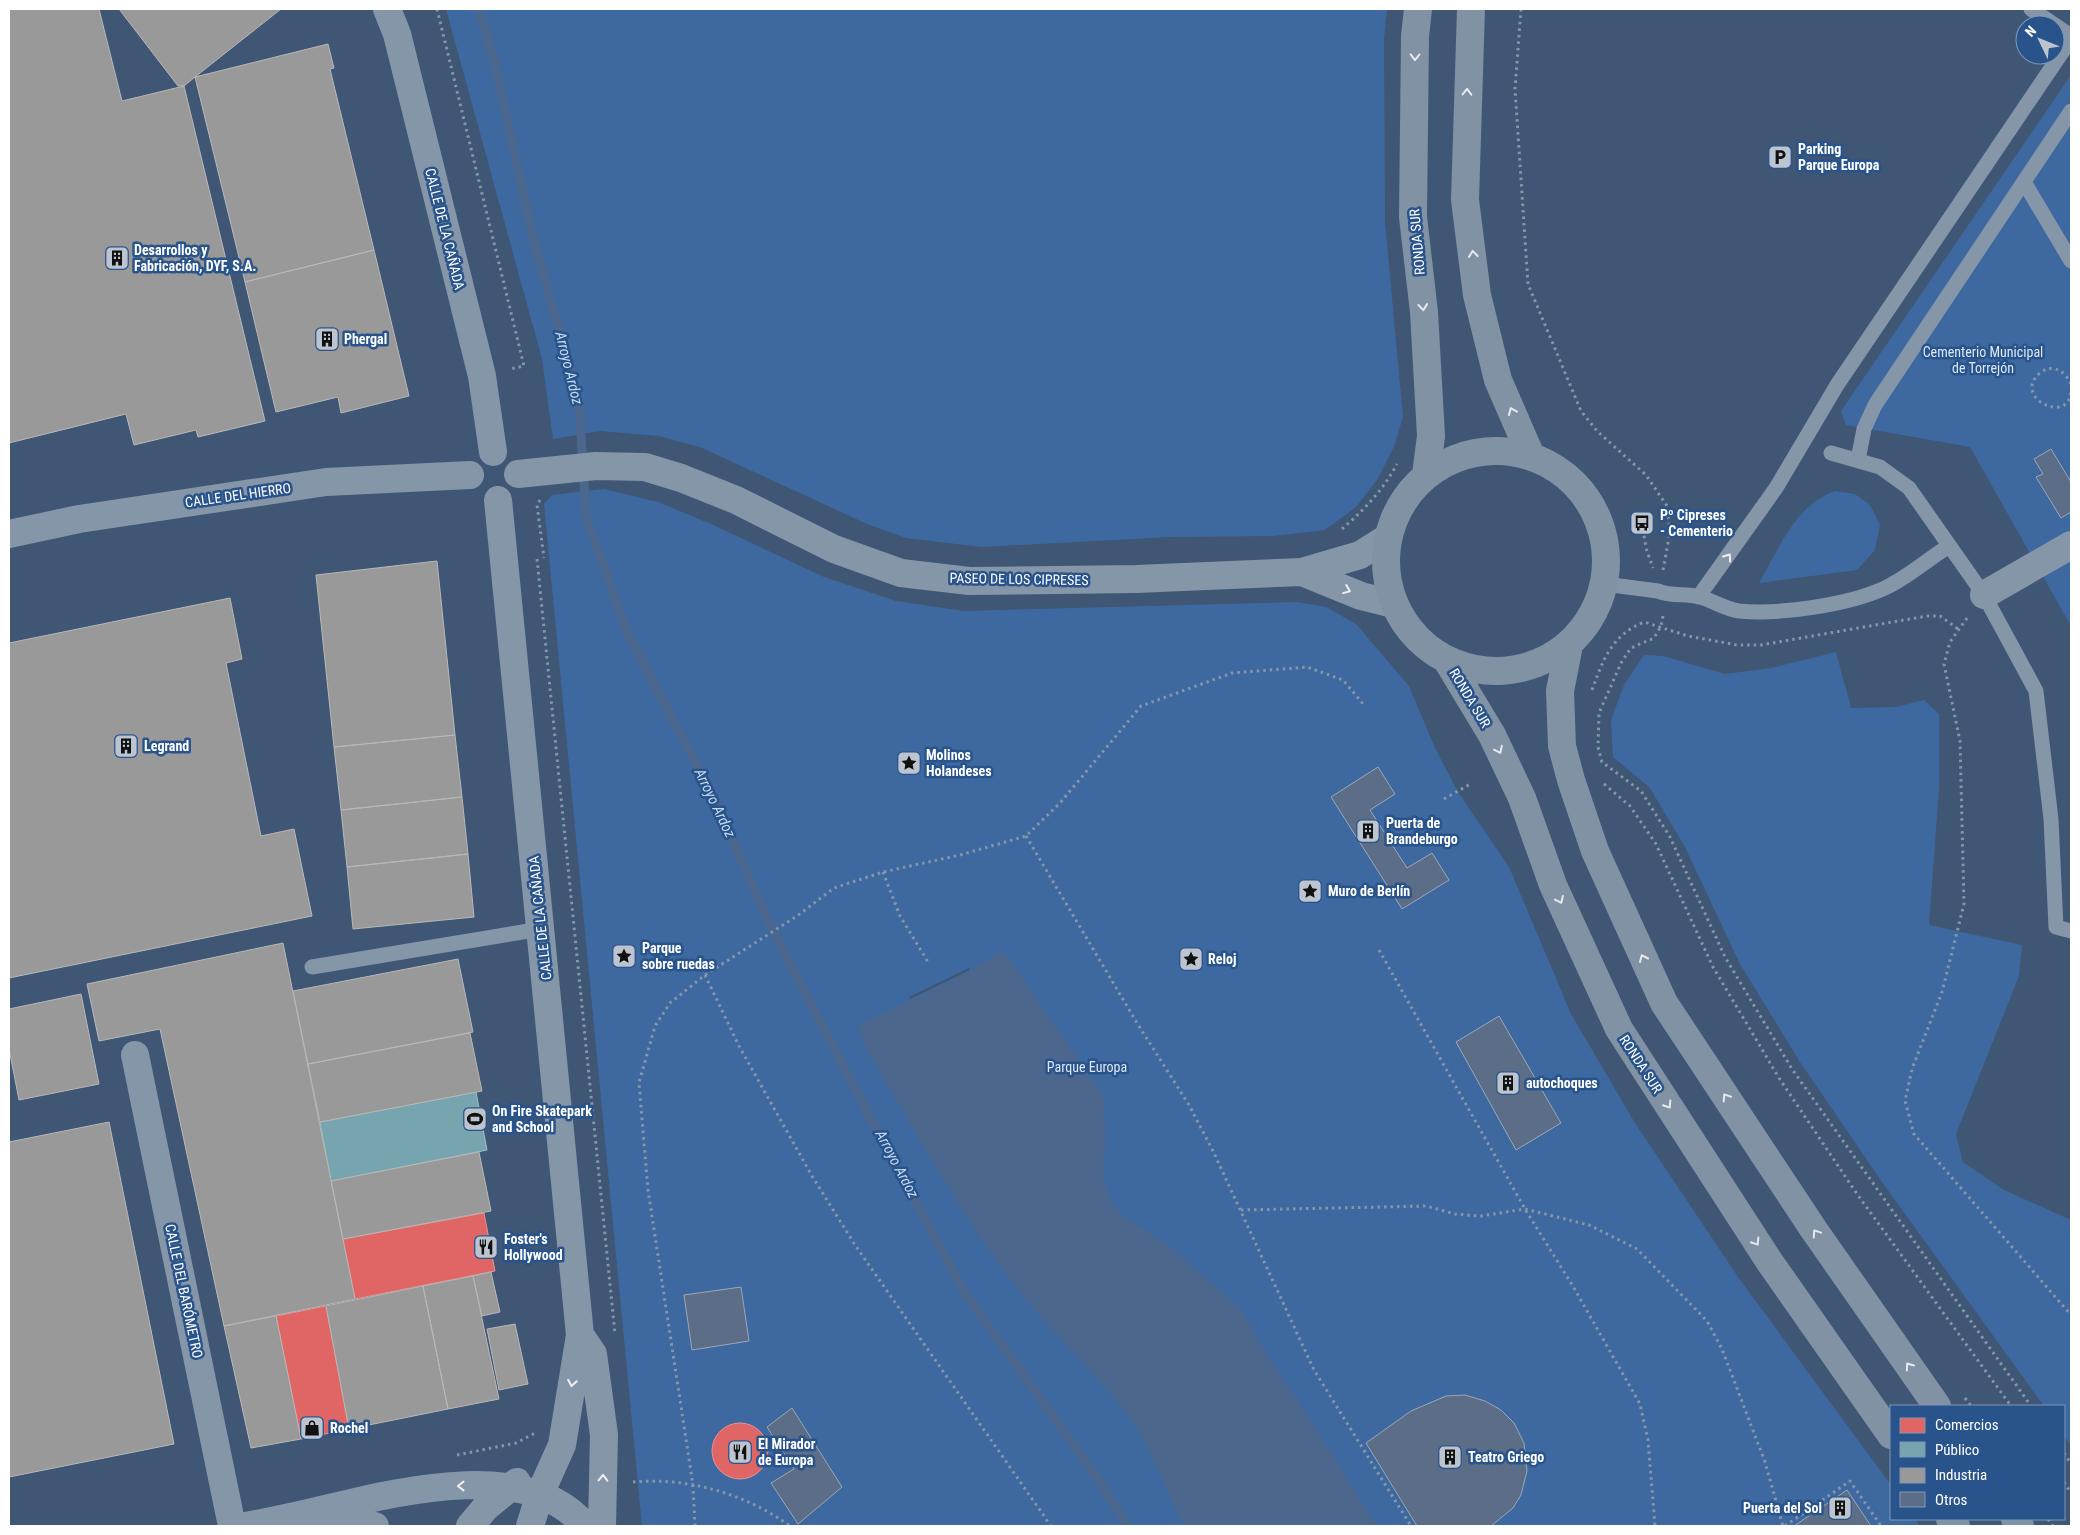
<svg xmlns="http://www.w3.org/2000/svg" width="2080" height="1535" font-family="'Roboto Condensed',sans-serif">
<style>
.green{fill:#3e69a0}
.water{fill:#4b678e}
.pier{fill:#3f5675}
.shops{fill:#e06666;stroke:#e99494}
.public{fill:#76a5af;stroke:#9fc0c7}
.industry{fill:#999;stroke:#b8b8b8}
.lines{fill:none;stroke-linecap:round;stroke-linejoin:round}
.stream{stroke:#4b678e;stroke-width:9}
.building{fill:#5c6e87;stroke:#9aa7b8}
.path{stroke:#8696a9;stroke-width:3;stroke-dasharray:2.5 4;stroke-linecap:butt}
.lane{stroke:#8696a9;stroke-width:15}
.street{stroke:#8696a9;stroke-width:28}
.secondary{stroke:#8192a5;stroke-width:28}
.oneway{stroke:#e6e9ed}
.oneway2{stroke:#edeff2}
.labels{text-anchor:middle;stroke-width:5;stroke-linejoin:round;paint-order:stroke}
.poi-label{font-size:14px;font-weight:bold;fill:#fff;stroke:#29538b;text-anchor:start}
.street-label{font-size:14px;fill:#fff;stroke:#29538b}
.park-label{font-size:14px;fill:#dce8f7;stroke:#29538b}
.water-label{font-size:15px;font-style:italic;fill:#c4d8f0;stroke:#29538b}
</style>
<rect width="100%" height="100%" fill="#3f5675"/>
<path class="green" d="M 446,9 L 1387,9 L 1384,39 L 1385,222 L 1403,417 L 1394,447 L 1377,480 L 1356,507 L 1325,530 L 1273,536 L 1170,537 L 982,547 L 906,538 L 867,524 L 700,447 L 659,436 L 600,431 L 553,439 L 542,359 Z
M 2071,75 L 2071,626 L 1970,447 L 1846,425 L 1841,411 Z
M 604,489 L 658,502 L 711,524 L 824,577 L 896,601 L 964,611 L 1297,602 L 1326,607 L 1356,624 L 1409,686 L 1435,748 L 1458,792 L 1509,867 L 1571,1014 L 1635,1123 L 1738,1277 L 1891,1485 L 1891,1519 L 1915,1519 L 1920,1526 L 642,1526 L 544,504 L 552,495 Z
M 1835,491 L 1855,494 L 1870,505 L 1880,525 L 1875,550 L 1857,570 L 1759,583 C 1779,549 1795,505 1835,491 Z
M 1836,652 L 1851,708 L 1896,707 L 1924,700 L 1939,714 L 1939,789 L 1929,925 L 2022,945 L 2019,976 L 1956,1134 L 1963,1162 L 2004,1190 L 2071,1220 L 2071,1446 L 2064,1435 L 2064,1406 L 2044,1406 L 1882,1182 L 1800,1062 L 1740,964 L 1685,847 L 1650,788 L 1613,757 L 1611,720 L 1624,685 L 1644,655 L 1663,656 L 1725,674 L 1771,668 Z"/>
<path class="water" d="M 1001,952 L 1009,958 L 1103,1095 L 1106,1136 L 1103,1173 L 1110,1200 L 1122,1215 L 1169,1246 L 1242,1310 L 1266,1354 L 1307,1414 L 1377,1526 L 1185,1526 C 1167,1497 1158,1464 1140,1434 C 1109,1382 1058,1342 1021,1293 C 960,1215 913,1128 863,1043 L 859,1025 L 970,970 Z"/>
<path class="pier" d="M 969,968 L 970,970 L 910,999 L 909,997 Z"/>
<path class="shops" d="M 484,1213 L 495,1271 L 355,1299 L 343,1239 Z
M 326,1306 L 349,1429 L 301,1439 L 276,1316 Z
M712 1451a28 28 0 1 1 56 0a28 28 0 1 1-56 0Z"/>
<path class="public" d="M 476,1092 L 487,1150 L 331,1181 L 320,1122 Z"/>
<path class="industry" d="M 9,9 L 99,9 L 122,101 L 184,86 L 265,421 L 198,437 L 196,430 L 134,445 L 126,414 L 9,443 Z
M 119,9 L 281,9 L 195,77 L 184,86 L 178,86 Z
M 328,44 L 334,68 L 330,69 L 374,250 L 245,282 L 195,77 Z
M 374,250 L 409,396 L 341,413 L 338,397 L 276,412 L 245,282 Z
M 437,561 L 455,735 L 334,747 L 316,575 Z
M 230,598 L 242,659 L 226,663 L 261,836 L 294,829 L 312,916 L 9,978 L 9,643 Z
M 455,735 L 462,797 L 341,810 L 334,747 Z
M 462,797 L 468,854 L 347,867 L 341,810 Z
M 468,854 L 474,917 L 353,929 L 347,867 Z
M 283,943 L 355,1299 L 224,1326 L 160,1029 L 99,1041 L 87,984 Z
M 458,959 L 473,1032 L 308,1064 L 293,991 Z
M 81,994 L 99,1084 L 19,1100 L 9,1049 L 9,1009 Z
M 470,1033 L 482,1091 L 320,1122 L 308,1064 Z
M 109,1122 L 174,1444 L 9,1477 L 9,1142 Z
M 479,1152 L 491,1211 L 343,1239 L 331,1181 Z
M 491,1272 L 500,1312 L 482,1316 L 473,1276 Z
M 473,1276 L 499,1399 L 448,1409 L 423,1286 Z
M 423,1286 L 448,1409 L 349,1429 L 326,1306 Z
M 276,1316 L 301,1439 L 251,1448 L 224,1326 Z
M 515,1324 L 528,1384 L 499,1390 L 487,1329 Z"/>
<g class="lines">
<path class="stream" d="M 479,9 L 495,65 L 534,242 L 579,401 L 586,517 L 627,632 L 713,796 L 770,925 L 876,1129 L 965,1293 L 1093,1472 L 1128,1526"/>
</g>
<path class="building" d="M 2051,449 L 2071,482 L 2071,512 L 2061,518 L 2036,477 L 2043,474 L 2034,459 Z
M 1378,767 L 1395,794 L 1370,810 L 1407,868 L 1432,853 L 1449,880 L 1402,909 L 1331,797 Z
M 1499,1016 L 1561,1123 L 1516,1150 L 1456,1042 Z
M 741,1287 L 749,1341 L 692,1350 L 684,1295 Z
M 1465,1395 L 1485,1401 L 1501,1410 L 1514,1423 L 1524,1443 L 1527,1471 L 1521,1495 L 1513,1508 L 1491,1526 L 1417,1526 L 1366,1443 L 1411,1411 L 1446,1396 Z
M 792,1408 L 842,1487 L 798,1524 L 771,1483 L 794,1469 L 767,1427 Z
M 1847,1490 L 1871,1526 L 1794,1526 Z"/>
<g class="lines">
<path class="path" d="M 437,9 L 524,366 L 510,369
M 1521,9 L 1515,89 L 1528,284 L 1581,411 L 1597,431 L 1646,475 L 1667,506 L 1670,532 L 1663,570
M 2071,384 C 2065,371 2052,363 2040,373 C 2011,397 2069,426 2071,391
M 540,500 L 537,505 L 544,558
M 1642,523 L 1646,548 L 1653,568
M 1342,529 C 1364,510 1383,490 1397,464
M 537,559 L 615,1334
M 1663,616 L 1661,626 L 1654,638 L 1631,648 L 1622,661 L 1599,713 L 1598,747 L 1602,762 L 1641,791 L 1670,837 L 1725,957 L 1792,1069 L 2031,1406
M 1967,618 L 1950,642 L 1944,664 L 1960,741 L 1964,904 L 1942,992 L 1912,1069 L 1905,1101 L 1914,1134 L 2071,1315
M 1592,690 C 1604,658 1611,636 1644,622 L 1688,636 L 1737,645 L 1761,645 L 1927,616 L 1940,616 L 1958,629
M 1604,784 L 1630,806 L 1656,844 L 1713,967 L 1779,1078 L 1857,1194 L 2011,1406
M 1444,799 L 1472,783
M 1026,836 L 1137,1023 L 1189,1105 L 1213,1151 L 1314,1370 L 1411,1526
M 883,872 L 900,916 L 928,962
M 1379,950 L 1525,1209 L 1574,1288 L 1640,1404 L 1648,1440 L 1655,1526
M 705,975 L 739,1046 L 812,1176 L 855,1245 L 1051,1526
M 1241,1210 L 1426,1206 L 1455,1214 L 1481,1216 L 1525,1209 L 1589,1225 L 1637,1249 L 1707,1321 L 1722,1349 L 1765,1462 L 1783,1526
M 1965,1398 L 1971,1406
M 2064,1453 L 2071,1464
M 457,1455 L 516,1443 L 535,1433
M 633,1482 C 688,1477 746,1494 790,1526
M 2064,1482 L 2071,1493
M 2048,1519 L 2053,1526
M 695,1526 L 693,1485 L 648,1190 L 639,1083 L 655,1026 L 670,1003 L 705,975 L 797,916 L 834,888 L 883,872 L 960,855 L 1026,836 L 1060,803 L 1141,706 L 1232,673 L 1307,667 L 1343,680 L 1364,705
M 1785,1526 L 1850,1481 L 1881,1526"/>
<path class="lane" d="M 2031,9 L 2071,36
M 2024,182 L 2071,261
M 1831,453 L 1880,467 L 1909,488 L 1984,595 L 2036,691 L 2051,819 L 2056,927 L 2071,931
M 1858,460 L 1864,429 L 1875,405 L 2071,111
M 1604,584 L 1658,591 C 1672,597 1686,593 1699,597 C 1713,600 1724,609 1739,611 C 1779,615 1848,605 1885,588 C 1907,578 1928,559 1949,546
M 1699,596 L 1776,488 L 1837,385 L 2071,39
M 312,967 L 541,929"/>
<path class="street" d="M 387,9 L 397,34 L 482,376 L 493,452
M 518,474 L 596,466 L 645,467 L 681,478 L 736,500 L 834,549 L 901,573 L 969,581 L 1136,579 L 1302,572 L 1360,555 L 1387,538
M 498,500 L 580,1335 L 562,1445 L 540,1494 L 530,1526
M 9,534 L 79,519 L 326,482 L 470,475
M 1302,572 L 1361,596 L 1393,604
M 1984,595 L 2071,545
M 135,1055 L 232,1526
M 580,1335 L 593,1354 L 604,1435 L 602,1526
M 316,1512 L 375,1526
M 246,1526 C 268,1522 291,1517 313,1512 C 390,1494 526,1455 585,1526
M 470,1526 L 486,1507 L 517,1482"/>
<path class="secondary" d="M 1418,9 L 1415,36 L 1413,217 L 1424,312 L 1431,436 L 1426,475
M 1471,9 L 1465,200 L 1477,295 L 1498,380 L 1531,456
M1386 561a110 110 0 1 1 220 0a110 110 0 1 1-220 0Z
M 1569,645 L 1560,691 L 1562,746 L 1571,780 L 1595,851 L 1664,1003 L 1814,1230 L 1937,1406
M 1448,662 L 1492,735 L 1522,798 L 1553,885 L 1619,1029 L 1769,1261 L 1891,1435
M 1950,1519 L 1956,1526
M 2015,1519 L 2020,1526"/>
</g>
<defs><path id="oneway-chevron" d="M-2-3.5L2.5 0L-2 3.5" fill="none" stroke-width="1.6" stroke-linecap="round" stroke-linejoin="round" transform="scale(1.25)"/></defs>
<g class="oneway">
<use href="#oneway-chevron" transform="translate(1415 57) rotate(91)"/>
<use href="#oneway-chevron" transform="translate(1467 92) rotate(-89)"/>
<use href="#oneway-chevron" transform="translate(1473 254) rotate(-97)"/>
<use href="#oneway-chevron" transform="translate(1423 307) rotate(84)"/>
<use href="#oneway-chevron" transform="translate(1512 411) rotate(-113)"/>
<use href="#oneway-chevron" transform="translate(1499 750) rotate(64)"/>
<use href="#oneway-chevron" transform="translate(1560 900) rotate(65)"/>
<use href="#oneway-chevron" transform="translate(1643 958) rotate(-114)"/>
<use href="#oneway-chevron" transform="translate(1726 1097) rotate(-123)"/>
<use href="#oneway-chevron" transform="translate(1668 1105) rotate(57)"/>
<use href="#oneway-chevron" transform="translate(1816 1233) rotate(-124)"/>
<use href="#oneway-chevron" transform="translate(1756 1242) rotate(57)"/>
<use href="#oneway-chevron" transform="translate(1909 1366) rotate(-125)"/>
</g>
<g class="oneway2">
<use href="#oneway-chevron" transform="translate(1728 557) rotate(-54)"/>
<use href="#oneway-chevron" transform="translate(1347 590) rotate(22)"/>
<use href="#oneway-chevron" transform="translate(572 1383) rotate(99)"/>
<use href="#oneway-chevron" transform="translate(603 1478) rotate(-89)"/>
<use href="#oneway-chevron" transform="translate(461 1486) rotate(-180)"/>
</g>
<defs>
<g id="parking-square" transform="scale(1.25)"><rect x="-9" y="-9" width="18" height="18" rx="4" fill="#bcc4cf" stroke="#29538b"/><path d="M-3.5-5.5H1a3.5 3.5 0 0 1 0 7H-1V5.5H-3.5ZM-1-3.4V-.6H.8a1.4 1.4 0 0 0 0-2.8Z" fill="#111"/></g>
<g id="building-square" transform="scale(1.25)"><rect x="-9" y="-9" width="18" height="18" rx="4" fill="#bcc4cf" stroke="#29538b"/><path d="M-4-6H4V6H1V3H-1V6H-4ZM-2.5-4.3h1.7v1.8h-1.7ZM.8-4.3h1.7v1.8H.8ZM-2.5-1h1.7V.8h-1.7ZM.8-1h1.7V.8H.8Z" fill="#111"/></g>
<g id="bus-square" transform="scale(1.25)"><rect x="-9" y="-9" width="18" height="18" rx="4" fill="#bcc4cf" stroke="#29538b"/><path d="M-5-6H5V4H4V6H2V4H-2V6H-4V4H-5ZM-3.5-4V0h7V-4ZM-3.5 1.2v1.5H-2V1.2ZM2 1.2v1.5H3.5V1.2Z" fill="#111"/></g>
<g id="sight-square" transform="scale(1.25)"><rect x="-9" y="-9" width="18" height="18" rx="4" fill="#bcc4cf" stroke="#29538b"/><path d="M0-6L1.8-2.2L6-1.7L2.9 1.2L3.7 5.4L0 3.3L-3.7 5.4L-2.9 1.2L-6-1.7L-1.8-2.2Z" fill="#111"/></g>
<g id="stadium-square" transform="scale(1.25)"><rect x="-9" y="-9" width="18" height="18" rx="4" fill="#bcc4cf" stroke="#29538b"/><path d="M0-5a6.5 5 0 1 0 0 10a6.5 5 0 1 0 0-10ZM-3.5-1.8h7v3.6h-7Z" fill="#111"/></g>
<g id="restaurant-square" transform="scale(1.25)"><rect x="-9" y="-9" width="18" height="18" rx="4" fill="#bcc4cf" stroke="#29538b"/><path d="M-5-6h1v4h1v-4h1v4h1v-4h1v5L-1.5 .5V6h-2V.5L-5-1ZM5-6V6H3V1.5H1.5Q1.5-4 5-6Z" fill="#111"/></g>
<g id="shop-square" transform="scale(1.25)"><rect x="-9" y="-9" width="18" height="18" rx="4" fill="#bcc4cf" stroke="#29538b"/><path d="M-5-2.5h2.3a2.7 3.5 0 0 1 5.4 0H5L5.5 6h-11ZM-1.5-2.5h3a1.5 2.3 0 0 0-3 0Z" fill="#111"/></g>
</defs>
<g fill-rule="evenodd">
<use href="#parking-square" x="1780" y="157"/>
<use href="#building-square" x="117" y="258"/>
<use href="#building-square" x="327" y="339"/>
<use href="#bus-square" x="1642" y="523"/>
<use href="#building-square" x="126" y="746"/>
<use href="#sight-square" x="909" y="763"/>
<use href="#building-square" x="1368" y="831"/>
<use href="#sight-square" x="1310" y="891"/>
<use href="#sight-square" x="624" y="956"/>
<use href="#sight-square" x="1191" y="959"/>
<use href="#building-square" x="1508" y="1083"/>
<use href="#stadium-square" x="475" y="1119"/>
<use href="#restaurant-square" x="486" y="1247"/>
<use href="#shop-square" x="312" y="1428"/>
<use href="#restaurant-square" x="740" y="1452"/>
<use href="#building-square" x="1450" y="1457"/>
<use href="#building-square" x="1840" y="1508"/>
</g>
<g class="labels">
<g class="poi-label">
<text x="1798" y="154">Parking<tspan x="1798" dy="16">Parque Europa</tspan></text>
<text x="134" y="255">Desarrollos y<tspan x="134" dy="16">Fabricación, DYF, S.A.</tspan></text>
<text x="344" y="344">Phergal</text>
<text x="1660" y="520">Pº Cipreses<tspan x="1660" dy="16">- Cementerio</tspan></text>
<text x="144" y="751">Legrand</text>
<text x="926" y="760">Molinos<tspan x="926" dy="16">Holandeses</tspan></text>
<text x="1386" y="828">Puerta de<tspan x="1386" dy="16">Brandeburgo</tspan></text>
<text x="1328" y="896">Muro de Berlín</text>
<text x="642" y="953">Parque<tspan x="642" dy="16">sobre ruedas</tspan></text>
<text x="1208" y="964">Reloj</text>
<text x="1526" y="1088">autochoques</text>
<text x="492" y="1116">On Fire Skatepark<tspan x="492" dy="16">and School</tspan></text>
<text x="504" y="1244">Foster's<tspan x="504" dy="16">Hollywood</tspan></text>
<text x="330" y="1433">Rochel</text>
<text x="758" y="1449">El Mirador<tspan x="758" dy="16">de Europa</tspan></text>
<text x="1468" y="1462">Teatro Griego</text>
<text x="1822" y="1513" text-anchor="end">Puerta del Sol</text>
</g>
<g class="street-label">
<text transform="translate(445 229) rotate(76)" y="5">CALLE DE LA CAÑADA</text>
<text transform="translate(1417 242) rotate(-95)" y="5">RONDA SUR</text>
<text transform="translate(238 495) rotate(-8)" y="5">CALLE DEL HIERRO</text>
<text transform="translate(1019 579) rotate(1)" y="5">PASEO DE LOS CIPRESES</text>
<text transform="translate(1470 698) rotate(59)" y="5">RONDA SUR</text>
<text transform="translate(540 918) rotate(-96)" y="5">CALLE DE LA CAÑADA</text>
<text transform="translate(1641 1064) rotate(57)" y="5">RONDA SUR</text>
<text transform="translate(184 1291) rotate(78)" y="5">CALLE DEL BARÓMETRO</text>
</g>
<g class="park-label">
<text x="1983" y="357">Cementerio Municipal<tspan x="1983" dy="16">de Torrejón</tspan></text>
<text x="1087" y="1072">Parque Europa</text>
</g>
<g class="water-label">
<text transform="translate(569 368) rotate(76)" y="5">Arroyo Ardoz</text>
<text transform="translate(715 803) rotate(64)" y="5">Arroyo Ardoz</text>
<text transform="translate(897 1164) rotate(62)" y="5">Arroyo Ardoz</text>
</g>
</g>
<rect width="2080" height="1535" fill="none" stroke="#ffffff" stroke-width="20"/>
<rect x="1890" y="1405" width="175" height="115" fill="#29538b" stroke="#7f98b9"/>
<rect x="1900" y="1418" width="25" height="15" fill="#e06666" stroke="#7f98b9"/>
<text x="1935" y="1430" font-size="15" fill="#ffffff">Comercios</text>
<rect x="1900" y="1442" width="25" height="15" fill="#76a5af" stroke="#7f98b9"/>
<text x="1935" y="1455" font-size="15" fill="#ffffff">Público</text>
<rect x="1900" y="1468" width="25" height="15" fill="#999999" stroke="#7f98b9"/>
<text x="1935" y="1480" font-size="15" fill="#ffffff">Industria</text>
<rect x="1900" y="1492" width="25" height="15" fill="#5c6e87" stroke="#7f98b9"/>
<text x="1935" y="1505" font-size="15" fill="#ffffff">Otros</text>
<g transform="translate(2040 40) rotate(313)"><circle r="24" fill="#29538b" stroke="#7f98b9"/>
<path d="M0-4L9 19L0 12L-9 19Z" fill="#bcc4cf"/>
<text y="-8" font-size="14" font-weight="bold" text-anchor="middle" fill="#ffffff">N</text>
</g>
</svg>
